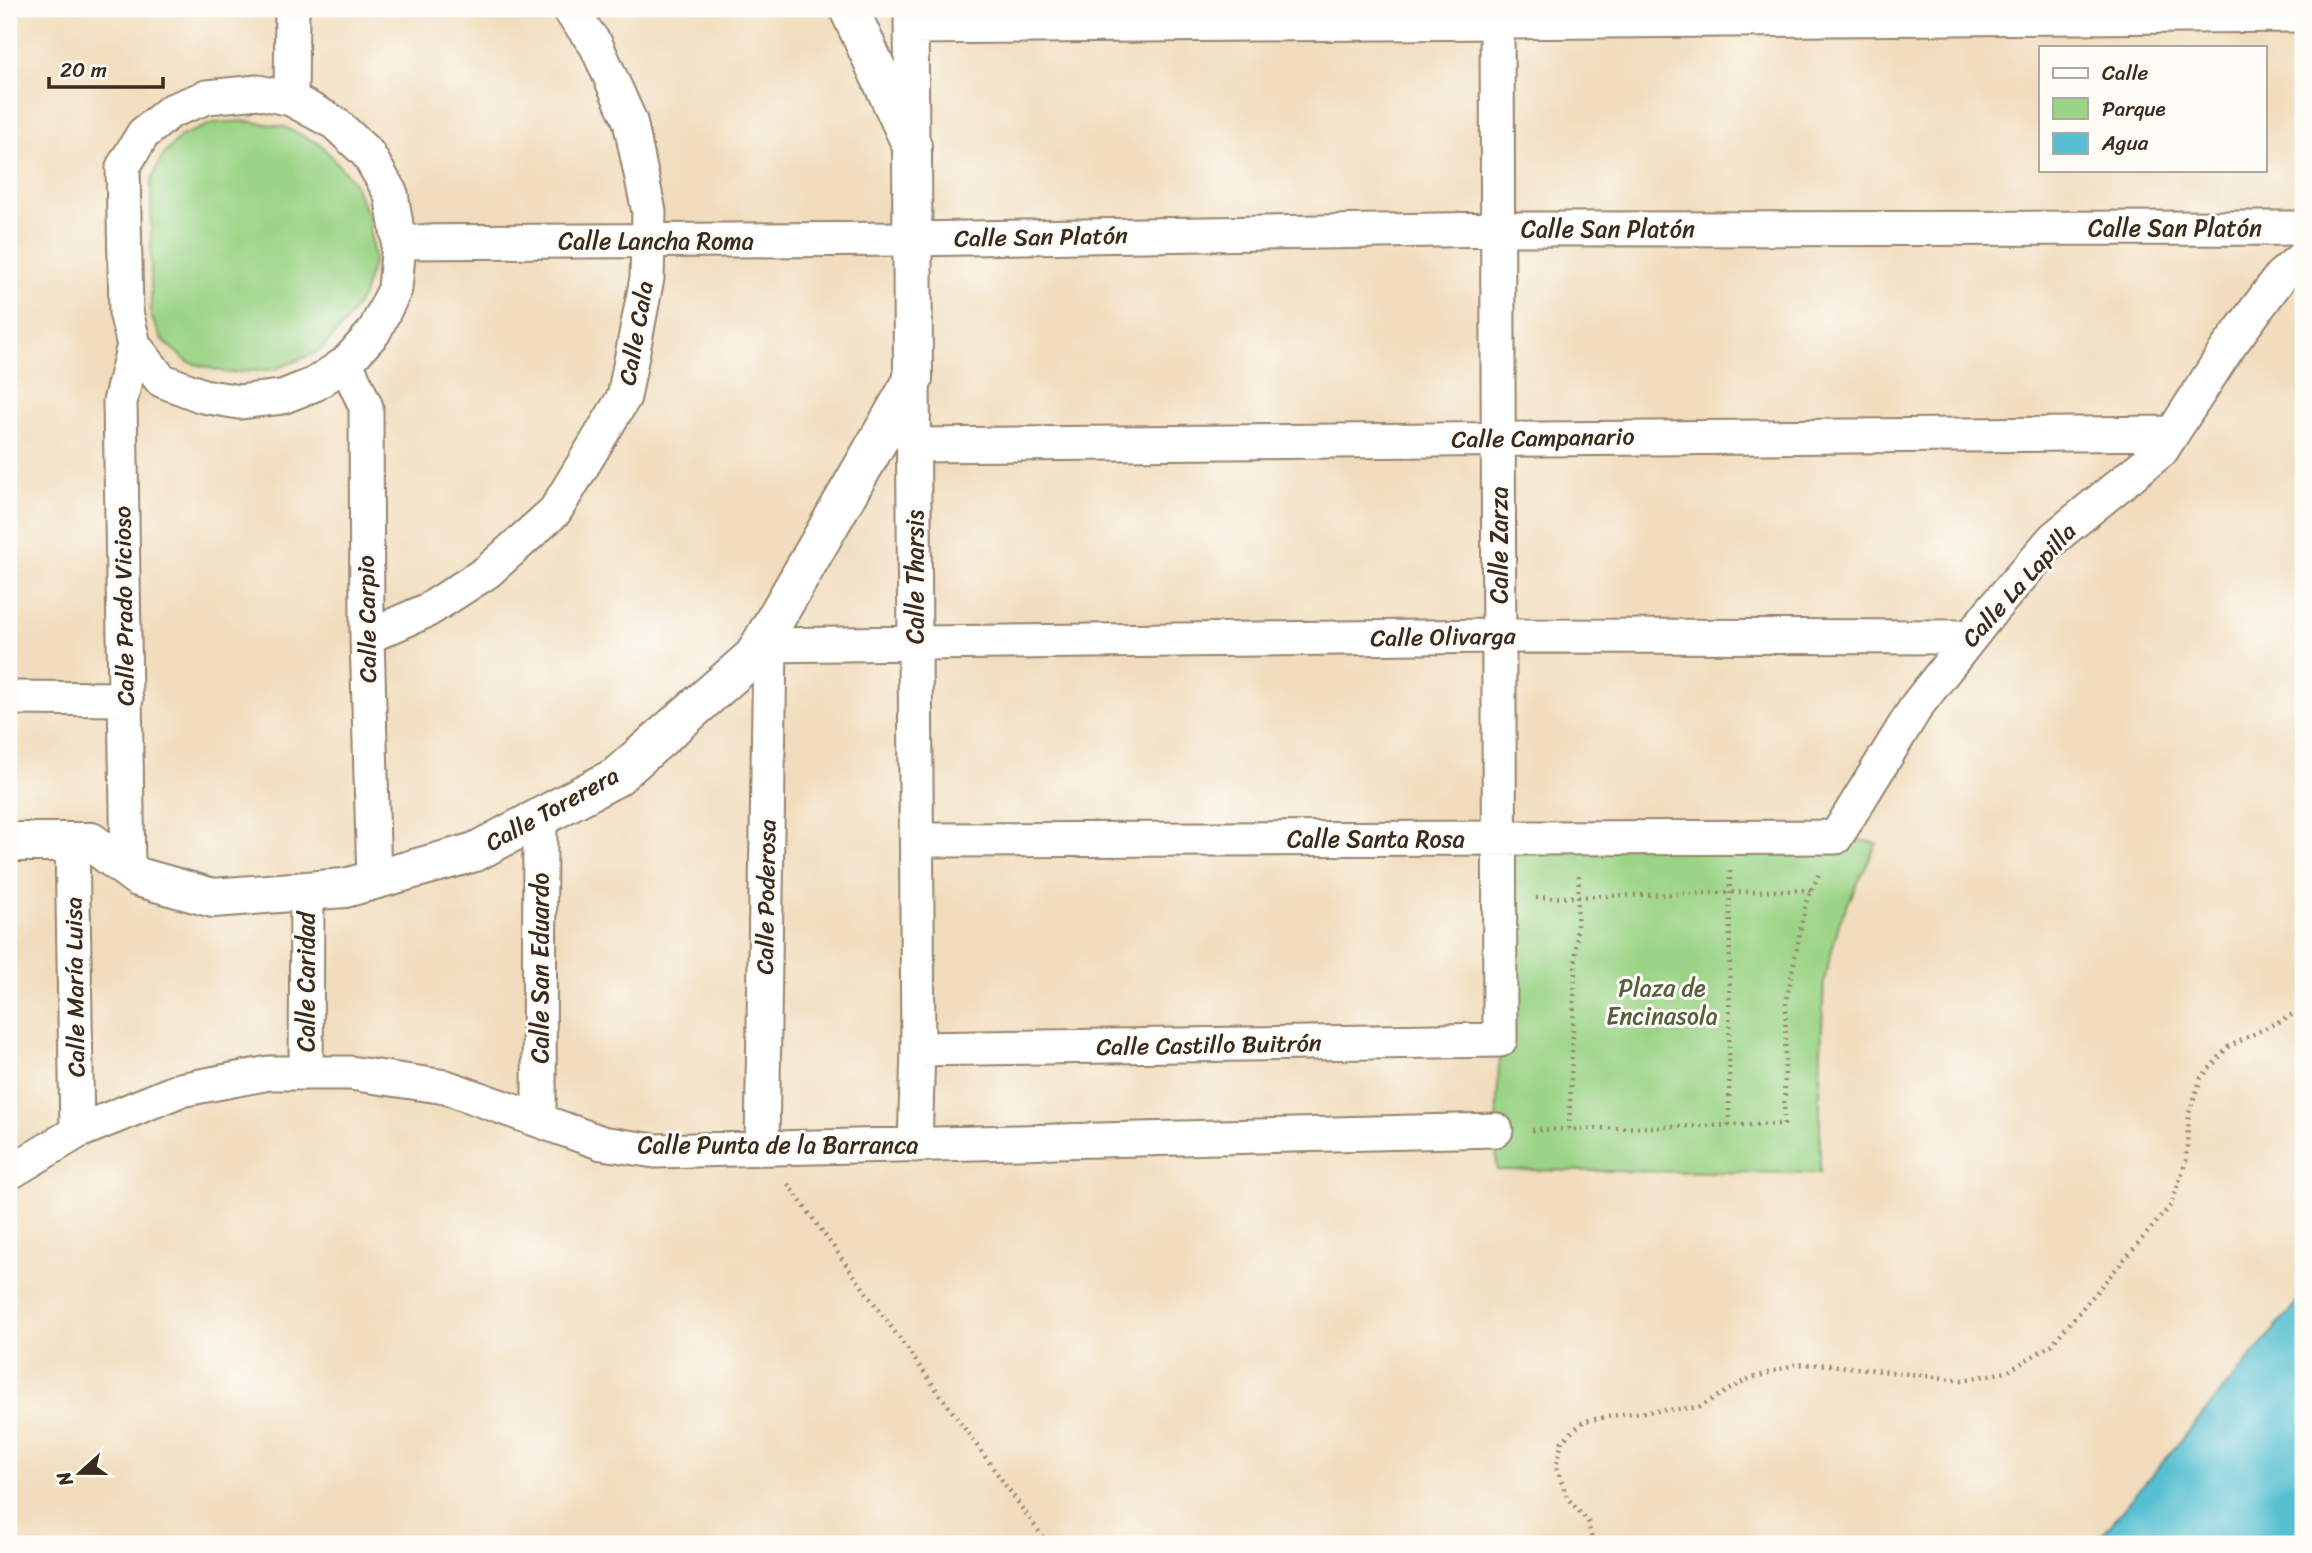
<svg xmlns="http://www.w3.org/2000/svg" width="2312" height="1553" font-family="Sriracha,sans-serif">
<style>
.green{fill:#9bd486;stroke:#6b7f52;stroke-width:2}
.water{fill:#56c0d2;stroke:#487578;stroke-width:2}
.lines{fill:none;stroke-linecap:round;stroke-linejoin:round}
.street-casing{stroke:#96846e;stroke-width:37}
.secondary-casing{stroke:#96846e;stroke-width:42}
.path{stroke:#96846e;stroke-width:4.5;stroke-dasharray:2 5;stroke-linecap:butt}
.street{stroke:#fff;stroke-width:33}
.secondary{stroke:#fff;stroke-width:38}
.labels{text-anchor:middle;stroke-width:6;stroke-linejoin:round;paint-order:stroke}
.street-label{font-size:24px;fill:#3b2a1e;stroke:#fdfcf7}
.park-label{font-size:24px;fill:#585d3d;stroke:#fdfcf7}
</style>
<rect width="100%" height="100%" fill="#fdfcf7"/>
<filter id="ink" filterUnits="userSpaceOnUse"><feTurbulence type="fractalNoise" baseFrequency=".0143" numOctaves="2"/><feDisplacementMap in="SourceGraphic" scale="14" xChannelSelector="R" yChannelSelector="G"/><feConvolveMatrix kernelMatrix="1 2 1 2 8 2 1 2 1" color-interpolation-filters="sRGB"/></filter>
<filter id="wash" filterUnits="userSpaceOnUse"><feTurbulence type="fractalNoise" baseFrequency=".00686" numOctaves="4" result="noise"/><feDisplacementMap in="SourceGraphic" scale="28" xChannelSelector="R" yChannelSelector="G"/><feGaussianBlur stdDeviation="1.57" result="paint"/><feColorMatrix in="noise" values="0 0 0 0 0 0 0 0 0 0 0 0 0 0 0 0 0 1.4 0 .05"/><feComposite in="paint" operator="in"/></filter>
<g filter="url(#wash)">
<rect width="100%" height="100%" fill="#f1ddbd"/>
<path class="green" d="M 247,121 L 285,127 L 320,144 L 353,181 L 368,217 L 374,260 L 363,295 L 347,321 L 320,351 L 276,369 L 228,373 L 188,362 L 162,340 L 151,316 L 151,182 L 161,158 L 181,136 L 213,123 Z
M 1836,837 L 1877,843 L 1840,920 L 1824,980 L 1820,1076 L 1820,1173 L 1497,1170 L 1496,1130 L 1500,1040 L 1500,839 Z"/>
<path class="water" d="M 2303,1295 L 2303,1544 L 2094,1544 Z"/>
</g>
<g filter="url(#ink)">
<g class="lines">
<g class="street-casing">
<path id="street" d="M 911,9 L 912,143
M 911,27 L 2303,15
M 291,99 L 292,9
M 399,242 L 912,239 L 1497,229 L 2303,228
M 346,363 L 366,407 L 367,637 L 374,880
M 913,380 L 918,1049 L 915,1145
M 914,445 L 2172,433
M 367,637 L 428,610 L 487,572 L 555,511 L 624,397 L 647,278 L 649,212 L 630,121 L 596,45 L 569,9
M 760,645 L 1499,636 L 1970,637
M 9,698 L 126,699
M 917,840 L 1836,837 L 1918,704 L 1992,610 L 2054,538 L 2161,451 L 2227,349 L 2281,276 L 2303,257
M 72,842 L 77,1132
M 128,869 L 120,402 L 134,345 L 126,312 L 123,167 L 143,134 L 171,111 L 207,97 L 258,92 L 291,99 L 335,123 L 368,154 L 391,194 L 399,242 L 395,289 L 374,332 L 346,363 L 315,384 L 282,397 L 239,402 L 203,396 L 161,380 L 134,345
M 918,1049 L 1500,1040 L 1497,9
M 306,1073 L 307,891
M 539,1119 L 540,817
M 762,1148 L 770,645
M 9,1173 L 77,1132 L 180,1090 L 269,1073 L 350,1073 L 446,1087 L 602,1143 L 655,1151 L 1496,1130"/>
</g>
<g class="secondary-casing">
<path id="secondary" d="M 9,842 L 91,842 L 138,877 L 213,898 L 345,888 L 475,852 L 616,777 L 754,656 L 913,380 L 912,146 L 849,9"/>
</g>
<path class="path" d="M 1536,898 L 1811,890
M 1729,1125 L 1730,871
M 1569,1129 L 1579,874
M 1532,1130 L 1784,1124 L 1786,1003 L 1806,902 L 1820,872
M 788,1184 L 1048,1544
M 1593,1544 L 1588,1522 L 1567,1497 L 1556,1467 L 1562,1441 L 1584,1421 L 1624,1414 L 1699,1407 L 1746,1380 L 1796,1364 L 1830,1365 L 1962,1380 L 2007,1372 L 2051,1345 L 2171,1205 L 2186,1161 L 2189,1113 L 2201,1078 L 2228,1047 L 2303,1009"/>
<use href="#street" class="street"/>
<use href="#secondary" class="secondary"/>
</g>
</g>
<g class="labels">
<g class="street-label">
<text x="2175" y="236">Calle San Platón</text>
<text x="1608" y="237">Calle San Platón</text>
<text transform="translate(1041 237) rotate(-1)" y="8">Calle San Platón</text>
<text x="656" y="249">Calle Lancha Roma</text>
<text transform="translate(636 333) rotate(-80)" y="8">Calle Cala</text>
<text transform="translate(1543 438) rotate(-1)" y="8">Calle Campanario</text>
<text transform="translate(1499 545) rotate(-90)" y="8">Calle Zarza</text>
<text transform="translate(915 577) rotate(-90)" y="8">Calle Tharsis</text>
<text transform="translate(2019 585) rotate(-48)" y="8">Calle La Lapilla</text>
<text transform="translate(124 606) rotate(-91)" y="8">Calle Prado Vicioso</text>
<text transform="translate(367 619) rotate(-91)" y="8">Calle Carpio</text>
<text transform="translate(1443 637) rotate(-1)" y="8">Calle Olivarga</text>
<text transform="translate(552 809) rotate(-29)" y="8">Calle Torerera</text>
<text x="1376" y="847">Calle Santa Rosa</text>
<text transform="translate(766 897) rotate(-89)" y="8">Calle Poderosa</text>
<text transform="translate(540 968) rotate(-90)" y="8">Calle San Eduardo</text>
<text transform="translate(306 982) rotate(-90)" y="8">Calle Caridad</text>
<text transform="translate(75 987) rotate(-91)" y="8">Calle María Luisa</text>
<text transform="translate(1209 1045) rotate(-1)" y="8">Calle Castillo Buitrón</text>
<text x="778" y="1153">Calle Punta de la Barranca</text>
</g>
<g class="park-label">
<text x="1662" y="996">Plaza de<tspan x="1662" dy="28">Encinasola</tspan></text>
</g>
</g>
<rect width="2312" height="1553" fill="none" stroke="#fdfcf7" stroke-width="35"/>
<rect x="2039" y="46" width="228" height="126" fill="#fdfcf7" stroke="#afa8a0" stroke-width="2"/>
<rect x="2053" y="68" width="35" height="10" fill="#ffffff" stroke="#afa8a0" stroke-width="2"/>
<text x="2102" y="80" font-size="21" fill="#3b2a1e">Calle</text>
<rect x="2053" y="98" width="35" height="21" fill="#9bd486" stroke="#afa8a0" stroke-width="2"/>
<text x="2102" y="116" font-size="21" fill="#3b2a1e">Parque</text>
<rect x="2053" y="133" width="35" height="21" fill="#56c0d2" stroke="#afa8a0" stroke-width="2"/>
<text x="2102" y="150" font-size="21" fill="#3b2a1e">Agua</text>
<g transform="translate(80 1473) rotate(249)" stroke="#fdfcf7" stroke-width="5" paint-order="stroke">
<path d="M0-5L12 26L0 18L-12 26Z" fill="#3b2a1e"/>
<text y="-10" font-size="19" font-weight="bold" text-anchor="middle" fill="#3b2a1e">N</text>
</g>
<path d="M49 77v10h114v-10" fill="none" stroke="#3b2a1e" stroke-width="3.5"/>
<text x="60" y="77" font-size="21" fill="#3b2a1e" stroke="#fdfcf7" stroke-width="5" paint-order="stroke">20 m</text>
</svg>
